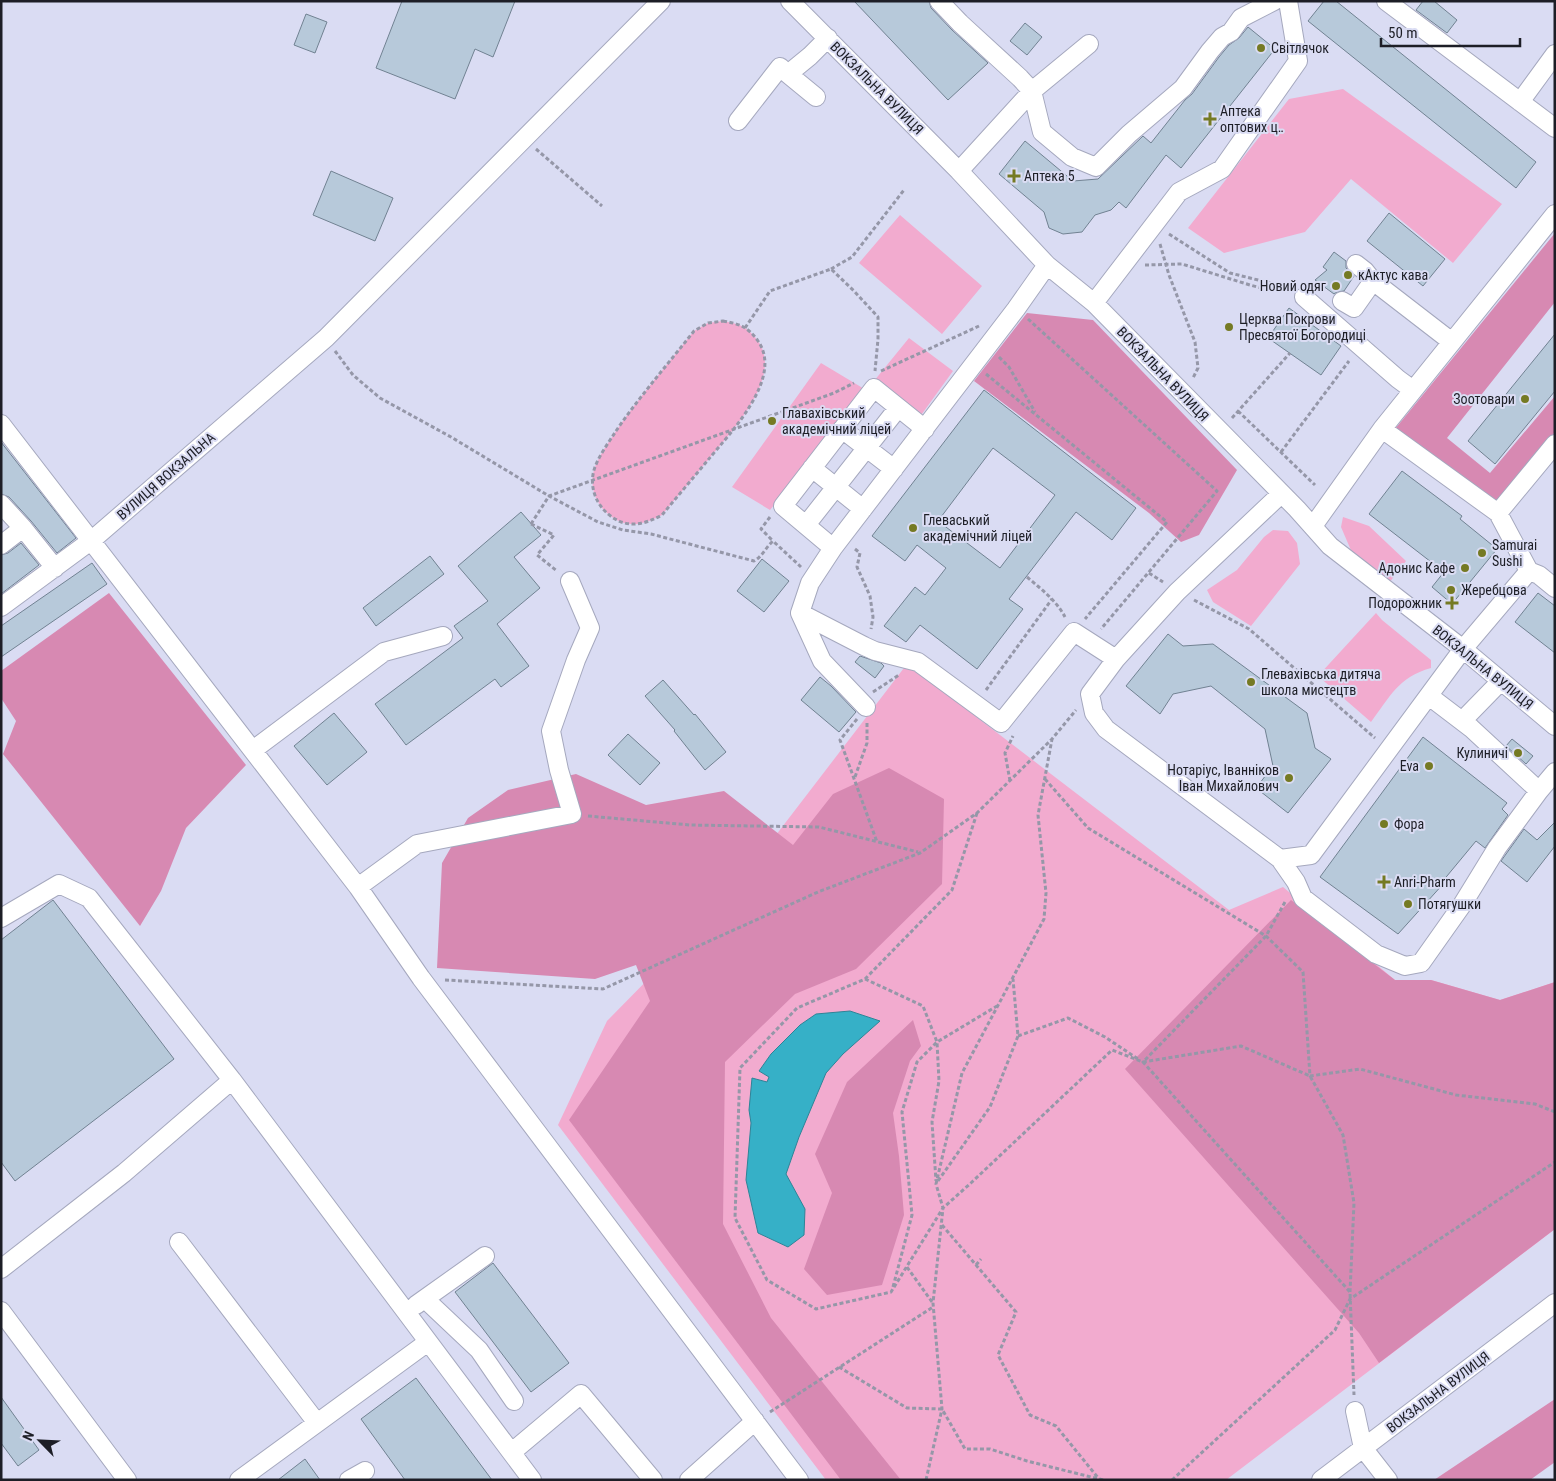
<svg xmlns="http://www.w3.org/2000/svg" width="1556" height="1481" font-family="'Roboto Condensed',sans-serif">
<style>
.green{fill:#f2abcf}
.forest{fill:#d789b2}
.water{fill:#36b0c7;stroke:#2e8497}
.building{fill:#b7c9da;stroke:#718292;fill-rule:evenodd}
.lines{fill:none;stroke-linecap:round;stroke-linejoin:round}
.minor-casing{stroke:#a5a8be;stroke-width:20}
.path{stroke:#9597a8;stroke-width:3;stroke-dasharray:4 2.5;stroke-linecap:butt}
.minor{stroke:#fff;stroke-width:18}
.poi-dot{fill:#757a23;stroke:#dadcf3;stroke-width:2}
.labels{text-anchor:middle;stroke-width:4;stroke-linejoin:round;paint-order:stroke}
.poi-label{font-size:14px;fill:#1d1e26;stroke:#dadcf3;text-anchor:start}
.street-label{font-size:14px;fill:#1d1e26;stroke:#dadcf3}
</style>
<rect width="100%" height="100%" fill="#dadcf3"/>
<path class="green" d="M 1343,89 L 1502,204 L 1453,263 L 1351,179 L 1305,232 L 1224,253 L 1188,228 L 1289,99 Z
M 900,215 L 982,286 L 942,334 L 859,263 Z
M 723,321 C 740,324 748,327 758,341 C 784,378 730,433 708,460 C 693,478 677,497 662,515 C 645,524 629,529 612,517 C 596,506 588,486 595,467 C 600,454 609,442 616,431 C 640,396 668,364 694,331 L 708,323 Z
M 909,338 L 953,371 L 919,418 L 874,381 Z
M 821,363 L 866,390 L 770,510 L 732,487 Z
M 1343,517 L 1369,526 L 1406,561 L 1389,583 L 1353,555 L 1341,527 Z
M 1273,530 L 1288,531 L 1297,543 L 1300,564 L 1251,626 L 1213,602 L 1207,590 L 1237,570 L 1264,537 Z
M 1376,613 L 1382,620 L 1431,660 L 1431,668 C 1398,677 1390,697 1371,722 L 1318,676 Z
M 907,664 L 1229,910 L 1283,887 L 1395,980 L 1431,980 L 1500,1000 L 1555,982 L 1555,1229 L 1226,1480 L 826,1480 L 558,1125 L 607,1021 L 727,899 Z"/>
<path class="forest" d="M 1555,233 L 1555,302 L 1447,438 L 1490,473 L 1555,396 L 1555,432 L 1494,505 L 1395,429 Z
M 1027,313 L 1093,320 L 1237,470 L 1199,535 L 1181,542 L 1149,513 L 974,381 Z
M 109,593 L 246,765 L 186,828 L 161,891 L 140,926 L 3,754 L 16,721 L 1,698 L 1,671 Z
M 889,768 L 944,799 L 942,884 L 856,969 L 795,994 L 725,1062 L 723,1224 L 771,1318 L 901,1480 L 841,1480 L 569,1120 L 650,1001 L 636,965 L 595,979 L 437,968 L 442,863 L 468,818 L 508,790 L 576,774 L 646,805 L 724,791 L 793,845 L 833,794 Z
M 1291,900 L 1395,980 L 1431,980 L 1500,1000 L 1555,982 L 1555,1229 L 1379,1363 L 1359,1333 L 1125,1069 Z
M 913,1020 L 921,1046 L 910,1061 L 893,1113 L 899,1156 L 904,1215 L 882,1285 L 827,1295 L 804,1269 L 832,1193 L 815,1154 L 847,1082 Z
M 1555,1399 L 1555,1462 L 1530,1480 L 1434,1480 Z"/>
<path class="water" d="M 850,1011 L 880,1021 L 843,1054 L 826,1073 L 799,1137 L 786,1174 L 805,1209 L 804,1235 L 788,1247 L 758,1233 L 746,1180 L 751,1123 L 749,1110 L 752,1078 L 767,1082 L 769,1077 L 759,1071 L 771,1054 L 800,1025 L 816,1014 Z"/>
<path class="building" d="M 402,1 L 515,1 L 493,57 L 475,49 L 455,99 L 376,68 Z
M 854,1 L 929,1 L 931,8 L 952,30 L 988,63 L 948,100 Z
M 1324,1 L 1336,1 L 1536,162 L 1516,188 L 1308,21 Z
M 1423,1 L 1434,1 L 1457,20 L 1447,33 L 1416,10 Z
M 306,14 L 327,22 L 315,53 L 294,45 Z
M 1025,23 L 1042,37 L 1027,55 L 1010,41 Z
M 1248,27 L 1275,49 L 1181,168 L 1166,155 L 1126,208 L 1119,202 L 1111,210 L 1095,215 L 1082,232 L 1063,234 L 1049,228 L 1044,212 L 999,174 L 1025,141 L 1073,181 L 1098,179 L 1143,136 L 1151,143 L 1185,100 L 1192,94 L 1219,57 L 1229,45 L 1239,38 Z
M 331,171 L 393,198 L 375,241 L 313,215 Z
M 1389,213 L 1445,259 L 1423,286 L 1367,241 Z
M 1334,252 L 1346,261 L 1346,268 L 1354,276 L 1344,291 L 1337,292 L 1334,294 L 1315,280 L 1327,270 L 1323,267 Z
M 1289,308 L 1341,346 L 1321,375 L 1268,338 Z
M 1555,334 L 1555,391 L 1495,464 L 1468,441 Z
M 984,390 L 1136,508 L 1112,540 L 1076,512 L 1009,599 L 1023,609 L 977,669 L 920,625 L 906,642 L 884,626 L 915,587 L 925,595 L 946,568 L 917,545 L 905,561 L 872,536 ZM 993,448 L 1055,495 L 1000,568 L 938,521 Z
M 1,442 L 76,538 L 57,553 L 31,521 L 9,497 L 1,494 Z
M 1402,471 L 1462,516 L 1460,519 L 1497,549 L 1452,604 L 1432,587 L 1444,572 L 1369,514 Z
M 521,512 L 541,535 L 514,557 L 540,588 L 497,624 L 529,666 L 501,687 L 495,679 L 406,745 L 375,704 L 463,638 L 454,626 L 488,601 L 458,566 Z
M 21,543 L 39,565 L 1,594 L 1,555 L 8,553 Z
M 430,556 L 444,574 L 376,626 L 363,608 Z
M 762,559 L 789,581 L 764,612 L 737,591 Z
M 92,563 L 107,584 L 1,657 L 1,626 Z
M 1538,593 L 1555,606 L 1555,653 L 1515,622 Z
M 1168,634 L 1183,646 L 1213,644 L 1307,713 L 1315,748 L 1331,759 L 1288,813 L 1256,788 L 1273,766 L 1265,729 L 1211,686 L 1173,694 L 1160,714 L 1126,686 Z
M 860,656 L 881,663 L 884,666 L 875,678 L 855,662 Z
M 820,677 L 831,686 L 856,712 L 839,732 L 801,700 Z
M 663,680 L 694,715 L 695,714 L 726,752 L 705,770 L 674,731 L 675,730 L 645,696 Z
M 334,713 L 367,752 L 327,785 L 294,746 Z
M 628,734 L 660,763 L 640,785 L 608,755 Z
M 1423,737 L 1507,803 L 1502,809 L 1508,815 L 1485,848 L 1476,841 L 1442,882 L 1444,883 L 1398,934 L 1320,877 Z
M 1512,739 L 1533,756 L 1526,764 L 1506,746 Z
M 1555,822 L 1555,846 L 1527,882 L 1501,861 L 1524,829 L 1537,840 Z
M 53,900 L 174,1059 L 15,1181 L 1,1162 L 1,940 Z
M 493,1263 L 569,1363 L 531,1392 L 455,1292 Z
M 416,1378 L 492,1480 L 405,1480 L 361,1419 Z
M 1,1397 L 39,1450 L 18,1466 L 1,1443 Z
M 305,1459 L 320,1480 L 278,1480 Z"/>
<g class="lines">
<g class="minor-casing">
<path id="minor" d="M 790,1 L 959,171 L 1047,265 L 1094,303 L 1297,509 L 1330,546 L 1463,649 L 1555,726
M 939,1 L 960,23 L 1020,78 L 1032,91 L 1042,132 L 1072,157 L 1096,167 L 1129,134 L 1183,88 L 1210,51 L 1222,37 L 1231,32 L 1241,18 L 1274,1
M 1386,1 L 1555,128
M 788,74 L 816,97
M 1520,102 L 1555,54
M 738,121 L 780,67 L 788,74 L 810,56 L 828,38
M 959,171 L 1032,91 L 1089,44
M 1356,264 L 1365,271 L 1373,281
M 1047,265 L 1016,309 L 833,548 L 810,583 L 800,613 L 864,646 L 875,651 L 918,662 L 1001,723 L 1074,632 L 1116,659
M 1304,297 L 1398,379 L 1413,390
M 1342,301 L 1354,308 L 1373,281 L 1452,342
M 1094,303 L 1179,192 L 1222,169 L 1298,61 L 1288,1
M 1,424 L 358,887 L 421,978 L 799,1480
M 842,429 L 894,469
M 1382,429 L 1498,513 L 1555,444
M 812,468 L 863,509
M 1281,494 L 1177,592 L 1116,659 L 1090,694 L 1094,713 L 1106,729 L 1280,859 L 1311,855 L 1463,649 L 1529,571
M 1,504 L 23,528 L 55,568
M 1498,513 L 1529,571 L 1539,575 L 1555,588
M 806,525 L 898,408
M 1313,526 L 1382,429 L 1555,214
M 1,545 L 23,528
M 833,548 L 783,506 L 874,388 L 925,429
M 1,607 L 92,540 L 326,338 L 661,1
M 800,613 L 822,661 L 866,707
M 1429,696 L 1471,728 L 1539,791
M 1462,721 L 1501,681
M 253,750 L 384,652 L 443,636
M 1280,859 L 1296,882 L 1303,898 L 1376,954 L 1405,966 L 1421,963 L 1462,905 L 1497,848 L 1539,791 L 1555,772
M 358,887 L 417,844 L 572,814 L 559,770 L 551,731 L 576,660 L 590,628 L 570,581
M 1,918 L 59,884 L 89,898 L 232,1080 L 532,1480
M 179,1242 L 317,1423
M 1,1269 L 124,1173 L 232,1080
M 425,1299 L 479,1350 L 514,1401
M 416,1305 L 485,1256
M 1,1311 L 127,1480
M 1355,1411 L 1363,1448 L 1388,1480
M 512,1452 L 581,1394 L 653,1480
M 239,1480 L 428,1342
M 349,1480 L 365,1471
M 689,1480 L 755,1421
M 1321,1480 L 1555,1303"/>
</g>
<path class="path" d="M 536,149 L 602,206
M 1169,234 L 1230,273 L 1278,285 L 1287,289
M 1160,244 L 1169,275 L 1195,342 L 1198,368 L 1193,378
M 1145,265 L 1182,264 L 1250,285 L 1269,290 L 1288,290
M 831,269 L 852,257 L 904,190
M 1028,319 L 1217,491 L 1101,629
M 723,321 C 740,324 748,327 758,341 C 784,378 730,433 708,460 C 693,478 677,497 662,515 C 645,524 629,529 612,517 C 596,506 588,486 595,467 C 600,454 609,442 616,431 C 640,396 668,364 694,331 L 708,323 Z
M 745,328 L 770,291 L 831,269 L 854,291 L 878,317 L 878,339 L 875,371
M 335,351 L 353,375 L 380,398 L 451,437 L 549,496 L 598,522 L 623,530 L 651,534 L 754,561 C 762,557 766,547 773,541 L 801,567
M 999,357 L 1009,367 L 1035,412
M 881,371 L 979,326
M 986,374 L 1167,522 L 1085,619
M 1238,411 L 1315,485
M 1232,418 L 1290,353
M 1281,452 L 1349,361
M 770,517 L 761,529 L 773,541
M 531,524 L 549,496 L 834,393 L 854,383
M 531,524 L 554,535 L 537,555 L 557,571
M 855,549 L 860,553 L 857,567 L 870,596 L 873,617 L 871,629
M 1149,573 L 1163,582
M 1027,577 C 1041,589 1056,600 1065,617
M 1194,600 L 1249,629 L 1375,738
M 986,690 L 1052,599
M 873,692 L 899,675
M 857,719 L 840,740 L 877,842
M 855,777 L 867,743 L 867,723
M 1045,779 L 1088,828 L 1266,936 L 1303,972 L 1310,1076 L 1360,1069 L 1456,1095 L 1535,1104 L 1555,1112
M 1010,781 L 1005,753 L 1013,736
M 977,813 L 952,890 L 865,979 L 797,1008 L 740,1068 L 735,1218 L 767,1280 L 816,1309 L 891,1292 L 943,1208 L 972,1182 L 1112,1050 L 1143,1062 L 1241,1046 L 1310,1076 L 1343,1135 L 1354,1203 L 1350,1292
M 588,816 L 690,825 L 819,827 L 918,852
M 1285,902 L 1266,936 L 1143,1062 L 1350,1292 L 1354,1395
M 865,979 L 923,1006 L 937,1042 L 939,1081 L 932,1122 L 936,1181
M 445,980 L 603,989 L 818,892 L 920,853 L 977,813 L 1052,739 L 1076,710
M 1018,1036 L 1068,1018 L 1105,1037 L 1138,1059
M 938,1181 L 990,1107 L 1018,1036 L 1013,979
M 942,1225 L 1016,1312 L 998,1355 L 1030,1415 L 1056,1426 L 1099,1479
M 976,1265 L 981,1259
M 907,1267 L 932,1302
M 893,1287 L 912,1215 L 902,1112 L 917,1062 L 937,1042 L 997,1006
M 839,1367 L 907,1408 L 942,1409 L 965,1449 L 990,1449 L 1027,1461 L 1103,1480
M 770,1412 L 933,1307
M 926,1480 L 942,1409 L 933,1303 L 943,1208 L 936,1184 L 962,1073 L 1044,919 L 1046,893 L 1038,815 L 1052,739
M 1172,1480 L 1335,1330 L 1350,1299 L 1555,1162"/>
<use href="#minor" class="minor"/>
</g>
<g class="poi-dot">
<circle cx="1261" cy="48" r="5"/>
<path d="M1207.5 111.5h5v5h5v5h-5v5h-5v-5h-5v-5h5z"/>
<path d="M1011.5 168.5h5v5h5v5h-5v5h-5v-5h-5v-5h5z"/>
<circle cx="1348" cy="275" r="5"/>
<circle cx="1336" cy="286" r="5"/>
<circle cx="1229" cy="327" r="5"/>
<circle cx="1525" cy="399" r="5"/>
<circle cx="772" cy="421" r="5"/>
<circle cx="913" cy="528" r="5"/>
<circle cx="1482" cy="553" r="5"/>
<circle cx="1465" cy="568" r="5"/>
<circle cx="1451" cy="590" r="5"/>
<path d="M1449.5 595.5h5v5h5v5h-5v5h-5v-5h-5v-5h5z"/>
<circle cx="1251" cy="682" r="5"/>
<circle cx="1518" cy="753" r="5"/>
<circle cx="1429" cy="766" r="5"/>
<circle cx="1289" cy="778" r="5"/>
<circle cx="1384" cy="824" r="5"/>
<path d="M1381.5 874.5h5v5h5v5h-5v5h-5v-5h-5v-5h5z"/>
<circle cx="1408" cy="904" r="5"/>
</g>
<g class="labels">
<g class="poi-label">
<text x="1271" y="53">Світлячок</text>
<text x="1220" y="116">Аптека<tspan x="1220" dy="16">оптових ц‥</tspan></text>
<text x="1024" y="181">Аптека 5</text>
<text x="1358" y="280">кАктус кава</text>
<text x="1326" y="291" text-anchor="end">Новий одяг</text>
<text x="1239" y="324">Церква Покрови<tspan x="1239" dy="16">Пресвятої Богородиці</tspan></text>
<text x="1515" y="404" text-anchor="end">Зоотовари</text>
<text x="782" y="418">Главахівський<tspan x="782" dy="16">академічний ліцей</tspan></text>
<text x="923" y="525">Глеваський<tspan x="923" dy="16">академічний ліцей</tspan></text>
<text x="1492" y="550">Samurai<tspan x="1492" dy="16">Sushi</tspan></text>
<text x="1455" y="573" text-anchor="end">Адонис Кафе</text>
<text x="1461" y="595">Жеребцова</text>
<text x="1442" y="608" text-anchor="end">Подорожник</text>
<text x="1261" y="679">Глевахівська дитяча<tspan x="1261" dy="16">школа мистецтв</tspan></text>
<text x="1508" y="758" text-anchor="end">Кулиничі</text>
<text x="1419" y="771" text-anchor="end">Eva</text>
<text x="1279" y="775" text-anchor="end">Нотаріус, Іванніков<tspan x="1279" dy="16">Іван Михайлович</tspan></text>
<text x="1394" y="829">Фора</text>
<text x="1394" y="887">Anri-Pharm</text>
<text x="1418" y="909">Потягушки</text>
</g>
<g class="street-label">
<text transform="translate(877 88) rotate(45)" y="5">ВОКЗАЛЬНА ВУЛИЦЯ</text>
<text transform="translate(1163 374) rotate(46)" y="5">ВОКЗАЛЬНА ВУЛИЦЯ</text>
<text transform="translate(166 476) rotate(-41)" y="5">ВУЛИЦЯ ВОКЗАЛЬНА</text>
<text transform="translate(1483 667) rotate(39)" y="5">ВОКЗАЛЬНА ВУЛИЦЯ</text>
<text transform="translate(1438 1392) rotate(-37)" y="5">ВОКЗАЛЬНА ВУЛИЦЯ</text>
</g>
</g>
<rect width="1556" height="1481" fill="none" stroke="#1d1e26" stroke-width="5"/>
<g transform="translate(40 1441) rotate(294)" stroke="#dadcf3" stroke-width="4" paint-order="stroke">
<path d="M0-4L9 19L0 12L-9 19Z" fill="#1d1e26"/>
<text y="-8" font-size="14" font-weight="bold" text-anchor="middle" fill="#1d1e26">N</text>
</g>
<path d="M1381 38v8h139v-8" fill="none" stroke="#1d1e26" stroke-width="2.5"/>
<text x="1388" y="38" font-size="15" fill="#1d1e26" stroke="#dadcf3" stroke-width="4" paint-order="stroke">50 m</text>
</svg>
